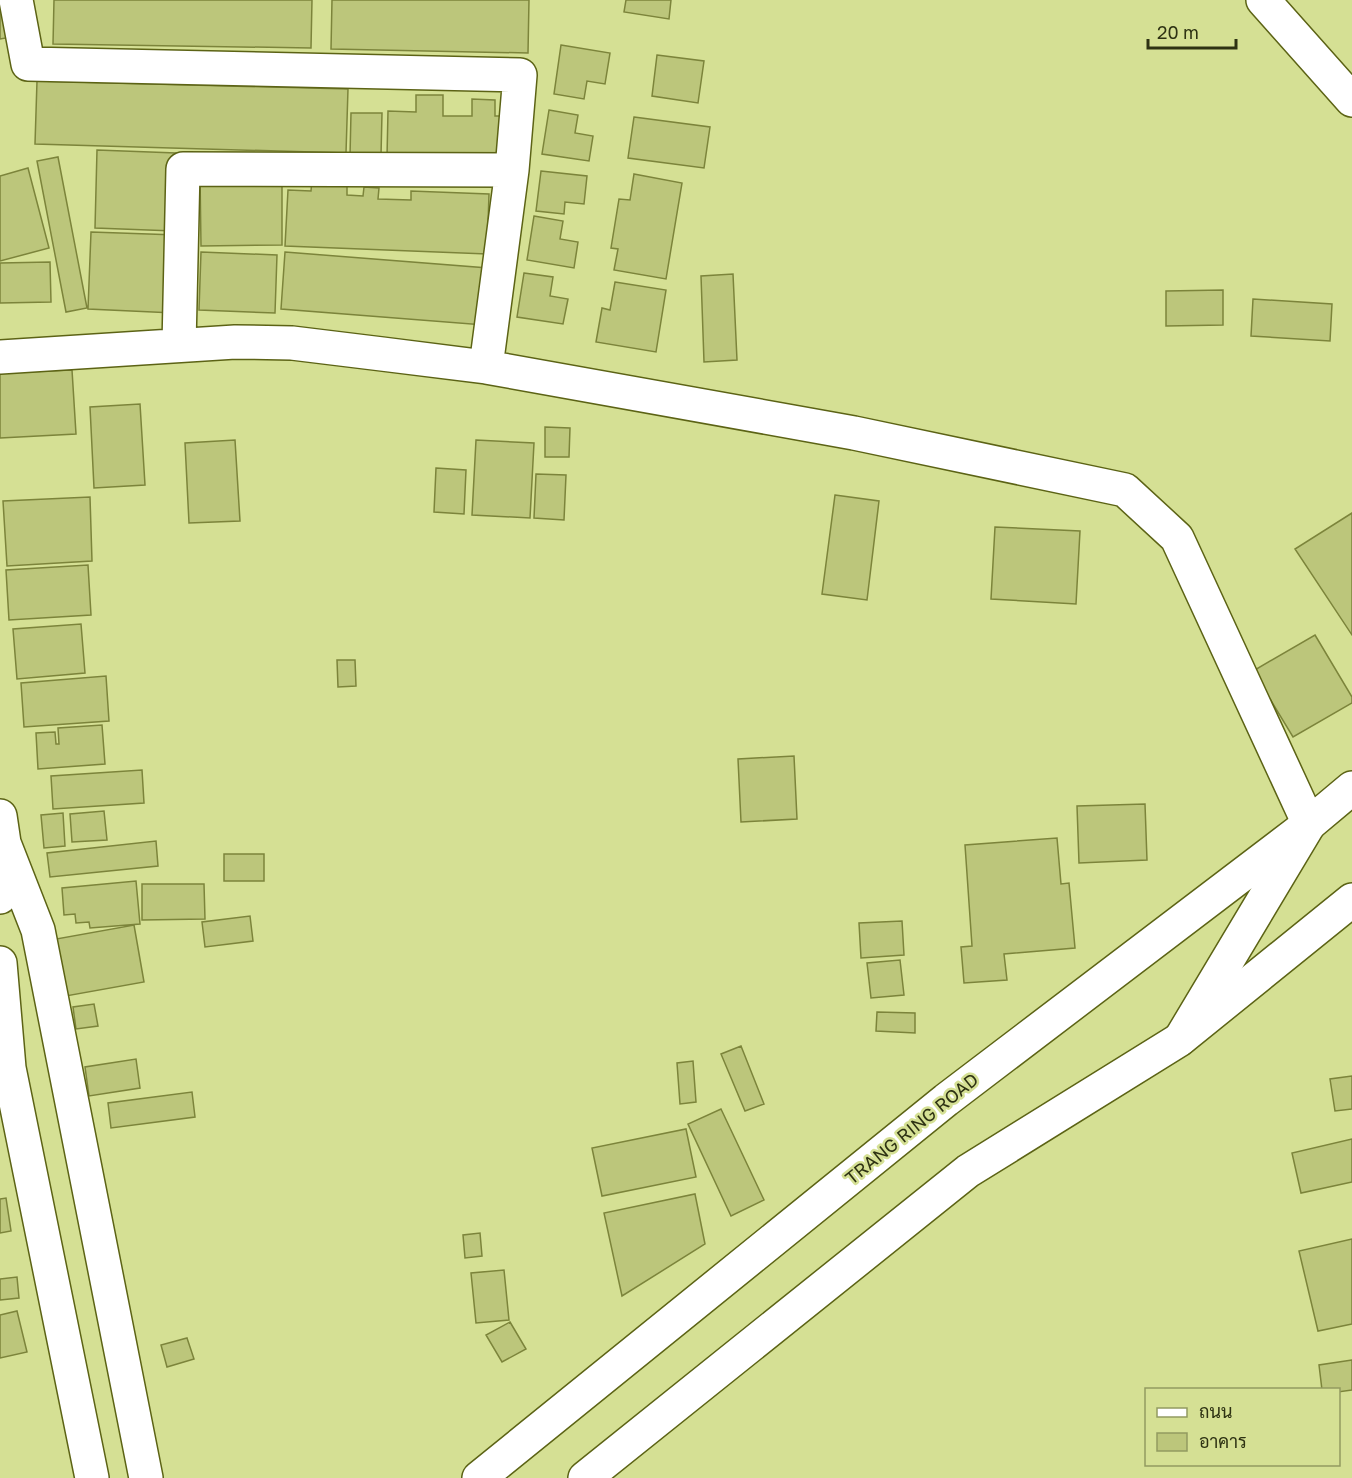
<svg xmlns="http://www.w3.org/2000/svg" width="1352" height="1478" font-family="'Golos Text',Sarabun,sans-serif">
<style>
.building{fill:#bcc67b;stroke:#7c843b;stroke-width:1.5}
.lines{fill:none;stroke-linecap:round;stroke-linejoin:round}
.street-casing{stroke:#5c6315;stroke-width:36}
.secondary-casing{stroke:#5c6315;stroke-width:36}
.highway-casing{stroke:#5c6315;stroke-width:36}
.street{stroke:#fff;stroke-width:33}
.secondary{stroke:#fff;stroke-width:33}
.highway{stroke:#fff;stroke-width:33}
.labels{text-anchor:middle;stroke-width:5;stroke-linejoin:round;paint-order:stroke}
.street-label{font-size:18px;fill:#2e3213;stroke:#d5e094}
</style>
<rect width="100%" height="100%" fill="#d5e094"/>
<path class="building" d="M 0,0 L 2,0 L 6,38 L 0,39 Z
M 54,0 L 312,0 L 311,48 L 53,44 Z
M 332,0 L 529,0 L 528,53 L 331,49 Z
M 626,0 L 671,0 L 669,19 L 624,12 Z
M 561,45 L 610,53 L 605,84 L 587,81 L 584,99 L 554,94 Z
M 657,55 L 704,61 L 698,103 L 652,96 Z
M 37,81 L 348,89 L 346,153 L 35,144 Z
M 416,95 L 443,95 L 443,116 L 472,116 L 472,99 L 495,100 L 495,116 L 503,116 L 503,157 L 387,157 L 388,111 L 416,112 Z
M 549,110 L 578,115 L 575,133 L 593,136 L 589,161 L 542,154 Z
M 351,113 L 382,113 L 381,156 L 350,156 Z
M 634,117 L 710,127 L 704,168 L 628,158 Z
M 97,150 L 176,153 L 174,231 L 95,228 Z
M 58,157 L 87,308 L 66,312 L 37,161 Z
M 28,168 L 49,248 L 0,261 L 0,176 Z
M 541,171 L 587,176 L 584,204 L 565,202 L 564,214 L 536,211 Z
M 282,174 L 282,245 L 201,246 L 200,175 Z
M 634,174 L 682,183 L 666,279 L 614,270 L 618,249 L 611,248 L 619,199 L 630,200 Z
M 312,180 L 347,181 L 347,195 L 363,196 L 364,187 L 379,188 L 378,199 L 411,200 L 411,191 L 489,194 L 487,254 L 285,246 L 288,190 L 311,191 Z
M 534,216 L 563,221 L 560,239 L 578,242 L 574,268 L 527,260 Z
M 91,232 L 177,235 L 174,313 L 88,309 Z
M 201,252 L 277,255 L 275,313 L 199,310 Z
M 285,252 L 488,268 L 484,325 L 281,309 Z
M 50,262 L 51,302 L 0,303 L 0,263 Z
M 524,273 L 553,277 L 550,296 L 568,299 L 563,324 L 517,317 Z
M 733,274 L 737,360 L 704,362 L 701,276 Z
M 615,282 L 666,290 L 656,352 L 596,342 L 602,308 L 610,310 Z
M 1223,290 L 1223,325 L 1166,326 L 1166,291 Z
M 1253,299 L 1332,304 L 1330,341 L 1251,336 Z
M 72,370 L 76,434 L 0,438 L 0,373 Z
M 140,404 L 145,485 L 94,488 L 90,407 Z
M 545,427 L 570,428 L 569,457 L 545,457 Z
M 235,440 L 240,521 L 189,523 L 185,443 Z
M 476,440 L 534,443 L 530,518 L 472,515 Z
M 436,468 L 466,470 L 464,514 L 434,512 Z
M 536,474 L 566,475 L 564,520 L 534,518 Z
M 835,495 L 879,501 L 867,600 L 822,594 Z
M 90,497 L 92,561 L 7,566 L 3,501 Z
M 1352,513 L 1352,635 L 1295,549 Z
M 995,527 L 1080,531 L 1076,604 L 991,599 Z
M 88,565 L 91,615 L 9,620 L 6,570 Z
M 81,624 L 85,673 L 17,679 L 13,629 Z
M 1315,635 L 1352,697 L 1352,703 L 1293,737 L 1253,671 Z
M 337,660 L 355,660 L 356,686 L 338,687 Z
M 106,676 L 109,721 L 24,727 L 21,683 Z
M 102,725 L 105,764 L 38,769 L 36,733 L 55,732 L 56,744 L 59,744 L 58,728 Z
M 794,756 L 797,819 L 741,822 L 738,759 Z
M 142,770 L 144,803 L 53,809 L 51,776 Z
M 1145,804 L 1147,860 L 1079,863 L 1077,806 Z
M 104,811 L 107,840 L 72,842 L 70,814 Z
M 63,813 L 65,846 L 44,848 L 41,815 Z
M 1057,838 L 1061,884 L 1069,883 L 1075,948 L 1004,954 L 1007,980 L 964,983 L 961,947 L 972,946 L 965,845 Z
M 156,841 L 158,866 L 50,877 L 47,853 Z
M 224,854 L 264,854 L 264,881 L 224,881 Z
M 136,881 L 140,924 L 90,928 L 89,922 L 76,923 L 75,914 L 64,915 L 62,888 Z
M 142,884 L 204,884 L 205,919 L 142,920 Z
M 250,916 L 253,941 L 205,947 L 202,922 Z
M 902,921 L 904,955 L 861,958 L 859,923 Z
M 134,925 L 144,982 L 66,996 L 56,939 Z
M 900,960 L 904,995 L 871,998 L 867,963 Z
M 94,1004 L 98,1026 L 76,1029 L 73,1007 Z
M 877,1012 L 915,1013 L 915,1033 L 876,1031 Z
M 741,1046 L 764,1104 L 745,1111 L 721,1054 Z
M 136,1059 L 140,1088 L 89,1096 L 85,1067 Z
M 693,1061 L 696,1102 L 680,1104 L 677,1063 Z
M 1352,1076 L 1352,1109 L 1335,1111 L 1330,1079 Z
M 192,1092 L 195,1117 L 111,1128 L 108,1103 Z
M 721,1109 L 764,1200 L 731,1216 L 688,1124 Z
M 686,1129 L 696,1177 L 602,1196 L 592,1148 Z
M 1352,1139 L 1352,1182 L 1301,1193 L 1292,1153 Z
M 695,1194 L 705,1244 L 622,1296 L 604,1213 Z
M 6,1198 L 11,1231 L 0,1233 L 0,1199 Z
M 480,1233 L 482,1256 L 465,1258 L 463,1235 Z
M 1352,1239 L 1352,1324 L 1318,1331 L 1299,1251 Z
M 504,1270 L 509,1320 L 476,1323 L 471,1273 Z
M 17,1277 L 19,1298 L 0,1300 L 0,1279 Z
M 17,1311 L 27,1352 L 0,1358 L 0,1315 Z
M 510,1322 L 526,1349 L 502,1362 L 486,1335 Z
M 187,1338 L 194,1359 L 167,1367 L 161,1345 Z
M 1352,1360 L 1352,1390 L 1338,1392 L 1338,1390 L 1322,1390 L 1319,1365 Z"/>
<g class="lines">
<g class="street-casing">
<path id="street" d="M 16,0 L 28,64 L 520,75 L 512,170 L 486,367
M 1263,0 L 1352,100
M 179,345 L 183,169 L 512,170
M 0,357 L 235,342 L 292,343 L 382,354 L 486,367 L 854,433 L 1125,490 L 1177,538 L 1309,824 L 1181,1038"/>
</g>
<g class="secondary-casing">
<path id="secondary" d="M 0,816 L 4,843 L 0,897
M 4,843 L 38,930 L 146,1478
M 0,963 L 9,1068 L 92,1478"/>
</g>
<g class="highway-casing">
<path id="highway" d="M 479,1478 L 946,1100 L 1309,824 L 1352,788
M 585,1478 L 968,1171 L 1179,1040 L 1352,900"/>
</g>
<use href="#street" class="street"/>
<use href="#secondary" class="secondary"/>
<use href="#highway" class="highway"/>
</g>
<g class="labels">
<g class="street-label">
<text transform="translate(912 1129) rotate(-39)" y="6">TRANG RING ROAD</text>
</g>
</g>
<rect x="1145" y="1388" width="195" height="78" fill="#d5e094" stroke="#929a60" stroke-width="1.5"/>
<rect x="1157" y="1408" width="30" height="9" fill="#ffffff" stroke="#929a60" stroke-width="1.5"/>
<text x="1199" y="1418" font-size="18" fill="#2e3213">ถนน</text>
<rect x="1157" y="1433" width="30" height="18" fill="#bcc67b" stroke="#929a60" stroke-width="1.5"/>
<text x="1199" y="1448" font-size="18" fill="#2e3213">อาคาร</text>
<path d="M1148 39v9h88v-9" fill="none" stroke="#2e3213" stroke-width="3"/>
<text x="1157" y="39" font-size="18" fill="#2e3213" stroke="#d5e094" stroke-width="4.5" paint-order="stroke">20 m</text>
</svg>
